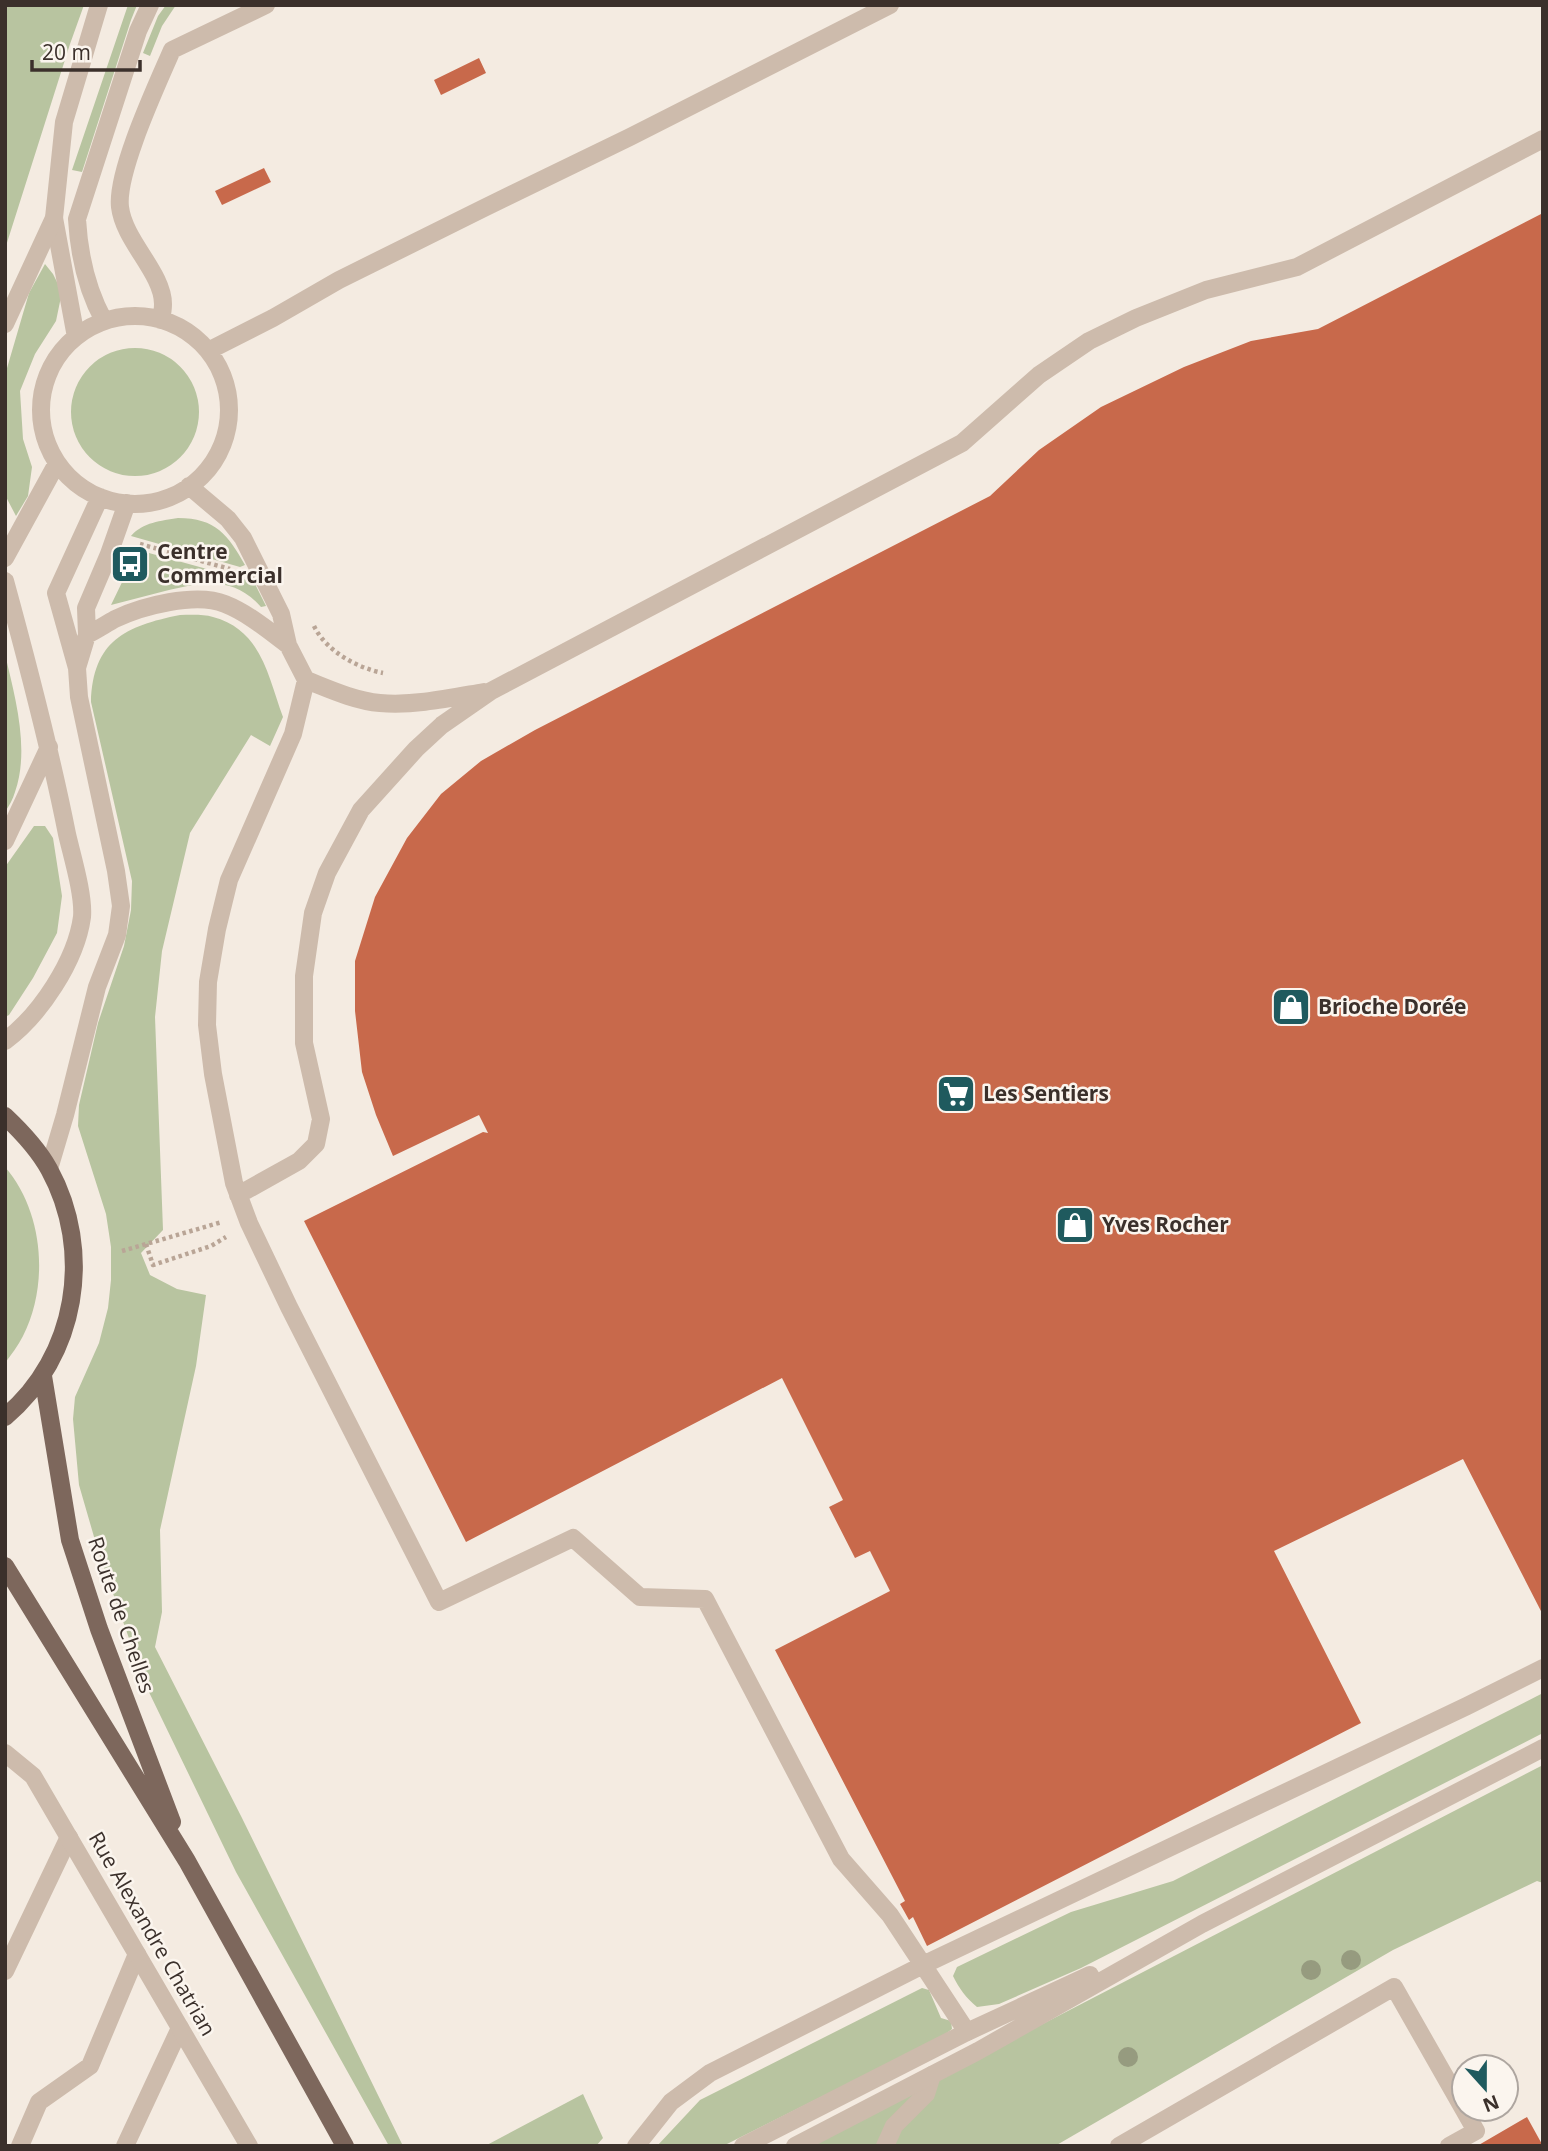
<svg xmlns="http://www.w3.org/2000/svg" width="1548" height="2151" font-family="'Open Sans',sans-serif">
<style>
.green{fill:#b8c4a0}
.building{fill:#c8694b}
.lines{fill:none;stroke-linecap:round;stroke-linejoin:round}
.path{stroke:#b9a596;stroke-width:4.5;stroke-dasharray:3.5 3.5;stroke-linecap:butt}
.lane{stroke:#cdbbac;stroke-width:18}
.street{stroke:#cdbbac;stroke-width:18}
.primary{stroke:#7d675c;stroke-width:18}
.tree{fill:#969b7f}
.labels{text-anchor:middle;stroke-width:5;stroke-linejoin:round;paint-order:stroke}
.poi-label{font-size:21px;font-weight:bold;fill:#3b302b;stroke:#fbf5ee;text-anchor:start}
.street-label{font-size:21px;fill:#3b302b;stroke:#fbf5ee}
</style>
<rect width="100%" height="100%" fill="#f4ebe1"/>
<path class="green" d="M 5,5 L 84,5 L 70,44 L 5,249 Z
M 128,5 L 137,5 L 131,20 L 82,172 L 72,170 Z
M 166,5 L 176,5 L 162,26 L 150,56 L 143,53 L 158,16 Z
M 45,264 L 53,274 L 62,292 L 56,321 L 35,354 L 20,391 L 23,439 L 32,467 L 28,496 L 16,516 L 5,495 L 5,375 L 29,293 Z
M71 412a64 64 0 1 1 128 0a64 64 0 1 1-128 0Z
M 178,518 C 216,518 228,535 245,565 L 240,567 L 131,536 C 143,522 161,521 178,518 Z
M 149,553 L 254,582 L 266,606 L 261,607 C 233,575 202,582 165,591 C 147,596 129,600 111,605 L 126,574 L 140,579 Z
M 180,615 C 190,615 203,614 213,617 C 262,630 268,677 283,717 L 270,746 L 251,735 L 190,833 L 162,951 L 155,1017 L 163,1230 L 141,1253 L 150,1275 L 177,1289 L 206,1295 L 196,1366 L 160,1530 L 162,1612 L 155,1647 L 241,1816 L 403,2146 L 389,2146 L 236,1872 L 146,1686 L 99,1554 L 79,1485 L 73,1419 L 75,1397 L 99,1343 L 108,1308 L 111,1280 L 111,1247 L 106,1214 L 78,1126 L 79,1105 L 98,1023 L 124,946 L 131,910 L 132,881 L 91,702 C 93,641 125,626 180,615 Z
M 5,654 C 15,697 30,749 15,792 C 13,799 9,806 5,812 Z
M 34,826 L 45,826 L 53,838 L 62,896 L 57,933 L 33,978 L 9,1015 L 5,1017 L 5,867 Z
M 5,1167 C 44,1212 49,1285 23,1336 C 18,1346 11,1355 5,1363 Z
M 1543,1693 L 1543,1733 L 1081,1968 L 999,2004 L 977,2007 C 966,1998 959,1988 953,1976 L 957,1967 L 1071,1912 L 1173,1881 Z
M 1543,1765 L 1543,1883 L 1537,1881 L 1393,1950 L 1055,2146 L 807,2146 Z
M 922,1988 L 929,1990 L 941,2018 L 951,2021 L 952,2029 L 943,2036 L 723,2146 L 657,2146 L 700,2100 Z
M 583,2094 L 603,2138 L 596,2146 L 485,2146 Z"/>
<path class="building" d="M 479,58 L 486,73 L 441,95 L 434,80 Z
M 264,168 L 271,182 L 222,205 L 215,191 Z
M 1543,213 L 1543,1615 L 1463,1459 L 1274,1551 L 1361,1723 L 927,1946 L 913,1917 L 909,1920 L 904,1911 L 900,1904 L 905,1901 L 775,1650 L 890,1591 L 870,1551 L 855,1558 L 829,1507 L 843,1500 L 782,1378 L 466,1542 L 304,1221 L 483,1132 L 488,1133 L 479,1115 L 393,1156 L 376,1115 L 362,1072 L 355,1011 L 355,961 L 375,897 L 407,838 L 441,794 L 481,761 L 535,730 L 990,496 L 1039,450 L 1101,407 L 1184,367 L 1251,341 L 1318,329 Z
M 1527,2117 L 1543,2146 L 1477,2146 Z"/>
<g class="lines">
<path class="path" d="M 140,544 L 230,569
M 314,626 C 326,651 357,668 383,673
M 146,1244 L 153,1265 L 211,1246 L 226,1237
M 122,1251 L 222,1222"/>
<path class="lane" d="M 54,218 L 76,337
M41 410a94 94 0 1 1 188 0a94 94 0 1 1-188 0Z
M 161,320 C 162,315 163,309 163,304 C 163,273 124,241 120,207 C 116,172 157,85 172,50 L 266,5
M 104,321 C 87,290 79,254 77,219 L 138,31 L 150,5
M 208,351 L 273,318 L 339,280 L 484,208 L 630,137 L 890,5
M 189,486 L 228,519 L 243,538 L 281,614 L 288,645 L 306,680 C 329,689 355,701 380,703 C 414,706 450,698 484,692
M 5,558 L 57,463
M 87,635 C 97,630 106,624 115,619 C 142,606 196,592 225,604 C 248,613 269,631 288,645
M 77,668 L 56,593 L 100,497
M 306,680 L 293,734 L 229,880 L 217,929 L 208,982 L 207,1025 L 213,1074 L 234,1183 L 249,1223 L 289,1307 L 439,1602 L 573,1538 L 640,1597 L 705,1599 L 841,1859 L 890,1915 L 923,1965 L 1467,1706 L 1543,1668
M 49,1169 L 65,1115 L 97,987 L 117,935 L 121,906 L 116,871 L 79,697 L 77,668 L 87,635 L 86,608 L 109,554 L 127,503
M 238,1195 L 299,1161 L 316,1144 L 321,1119 L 304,1043 L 304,976 L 313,913 L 327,873 L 361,810 L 416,749 L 442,725 L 491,691 L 962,443 L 1039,375 L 1089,341 L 1136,318 L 1206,290 L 1297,267 L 1543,139
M 5,1971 L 69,1837
M 20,2146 L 39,2102 L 90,2066 L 137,1954
M 125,2146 L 180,2028
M 636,2146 L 671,2102 L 710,2073 L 923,1965 L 967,2032
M 885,2146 L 894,2126 L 926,2094 L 932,2075
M 1119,2146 L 1394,1987 L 1476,2131 L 1449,2146"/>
<path class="street" d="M 5,324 L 54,218 L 64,122 L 99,5
M 5,581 C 28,665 50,748 67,834 C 72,856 84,895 82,917 C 76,961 40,1015 5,1041
M 5,841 L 49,747
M 5,1753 L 33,1776 L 249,2146
M 743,2146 L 967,2032 L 1090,1975
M 795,2146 L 978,2051 L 1202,1924 L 1543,1748"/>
<path class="primary" d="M 5,1116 C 22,1132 38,1149 49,1169 C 94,1251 77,1357 5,1417
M 43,1376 L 70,1540 L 99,1629 L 172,1822
M 5,1566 L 187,1861 L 345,2146"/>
</g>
<g class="tree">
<circle cx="1351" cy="1960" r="10"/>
<circle cx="1311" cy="1970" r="10"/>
<circle cx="1128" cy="2057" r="10"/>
</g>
<defs>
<g id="bus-square" transform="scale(2.0125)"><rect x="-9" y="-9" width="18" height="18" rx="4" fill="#1f5a5e" stroke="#fbf5ee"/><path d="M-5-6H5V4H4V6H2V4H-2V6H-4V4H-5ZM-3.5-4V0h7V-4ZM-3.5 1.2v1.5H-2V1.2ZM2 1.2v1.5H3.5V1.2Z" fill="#fff"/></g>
<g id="shop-square" transform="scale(2.0125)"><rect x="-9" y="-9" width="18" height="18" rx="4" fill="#1f5a5e" stroke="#fbf5ee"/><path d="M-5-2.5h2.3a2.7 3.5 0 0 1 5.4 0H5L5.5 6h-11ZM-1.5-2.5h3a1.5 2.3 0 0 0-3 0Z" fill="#fff"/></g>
<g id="supermarket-square" transform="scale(2.0125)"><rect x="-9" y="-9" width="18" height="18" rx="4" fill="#1f5a5e" stroke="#fbf5ee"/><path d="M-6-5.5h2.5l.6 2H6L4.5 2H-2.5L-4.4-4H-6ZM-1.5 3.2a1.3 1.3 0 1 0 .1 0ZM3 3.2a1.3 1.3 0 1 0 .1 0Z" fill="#fff"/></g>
</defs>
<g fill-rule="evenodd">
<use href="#bus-square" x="130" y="564"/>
<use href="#shop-square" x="1291" y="1007"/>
<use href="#supermarket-square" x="956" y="1094"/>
<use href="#shop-square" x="1075" y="1225"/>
</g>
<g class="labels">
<g class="poi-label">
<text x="157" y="559">Centre<tspan x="157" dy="24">Commercial</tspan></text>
<text x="1318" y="1014">Brioche Dorée</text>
<text x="983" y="1101">Les Sentiers</text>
<text x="1102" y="1232">Yves Rocher</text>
</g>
<g class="street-label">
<text transform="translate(121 1615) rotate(71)" y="7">Route de Chelles</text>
<text transform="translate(152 1934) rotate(60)" y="7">Rue Alexandre Chatrian</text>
</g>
</g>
<rect width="1548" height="2151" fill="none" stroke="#3b302b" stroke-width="14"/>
<g transform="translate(1485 2088) rotate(159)"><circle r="33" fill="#fbf5ee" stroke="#aea6a0" stroke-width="2"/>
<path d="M0-5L12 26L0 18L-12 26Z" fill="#1f5a5e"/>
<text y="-10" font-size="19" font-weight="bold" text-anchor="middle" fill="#3b302b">N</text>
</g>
<path d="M32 60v10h108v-10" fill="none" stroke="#3b302b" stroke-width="3.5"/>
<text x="42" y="60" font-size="21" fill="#3b302b" stroke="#fbf5ee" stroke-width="5" paint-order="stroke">20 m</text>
</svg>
